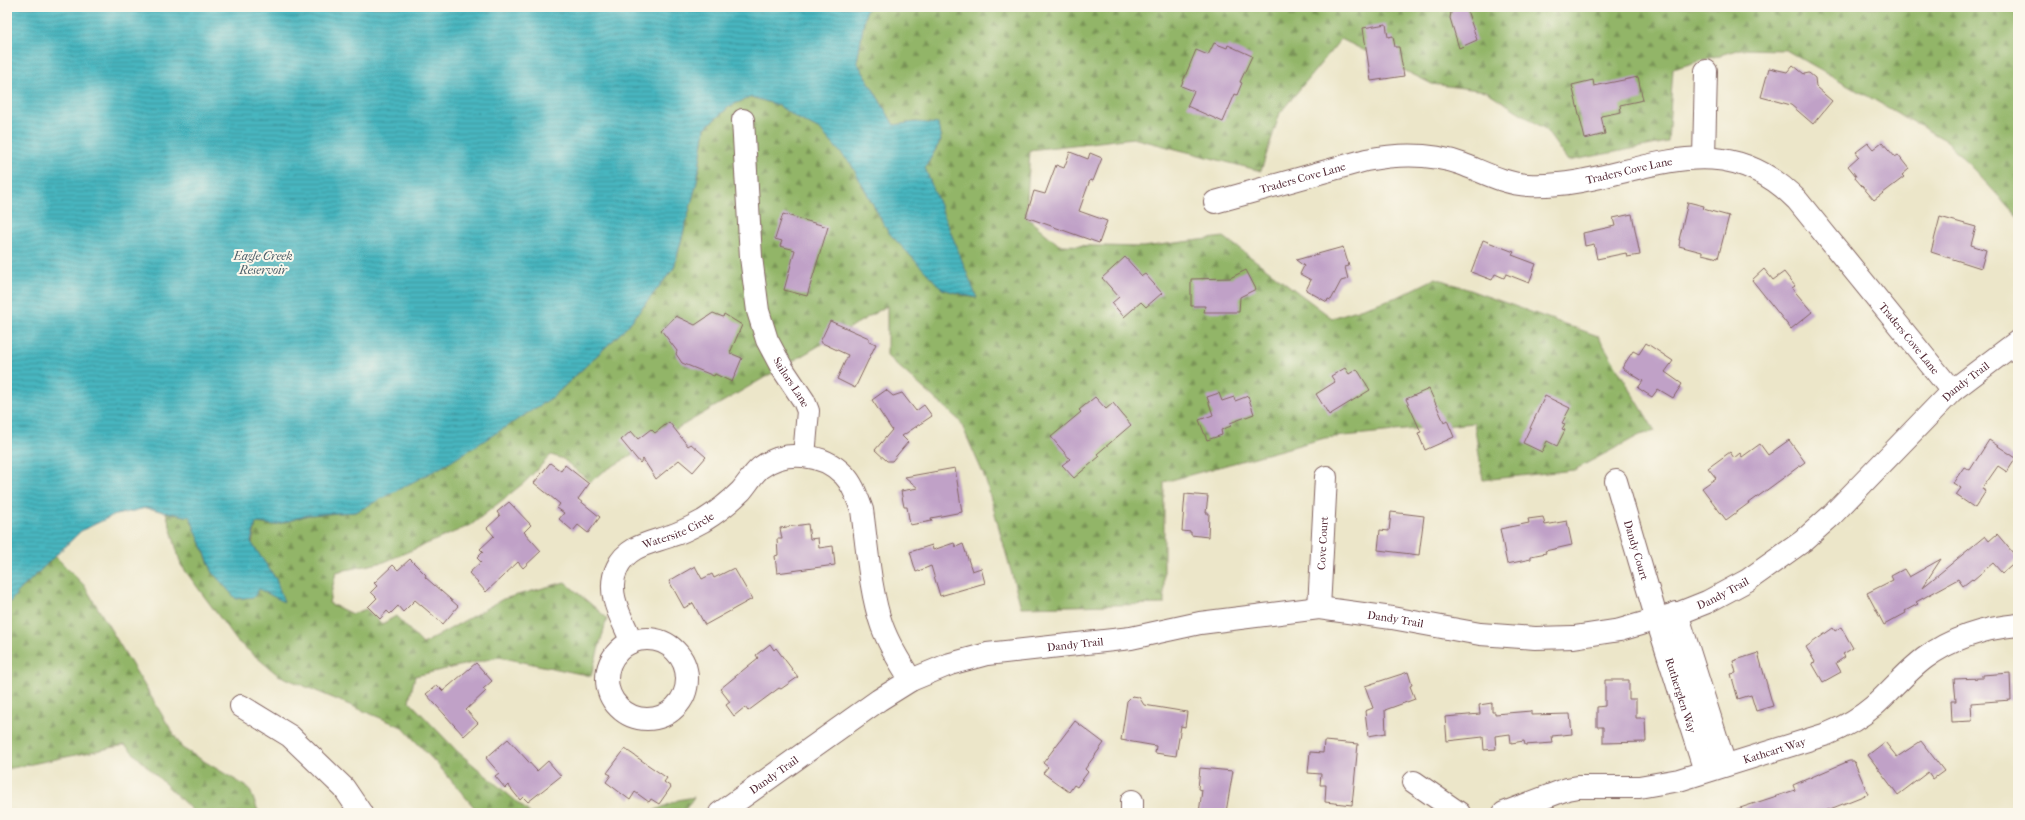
<svg xmlns="http://www.w3.org/2000/svg" width="2025" height="820" font-family="'IM FELL French Canon',serif">
<style>
.forest{fill:url(#forest-firs);stroke:#6e6a4a}
.water{fill:url(#water-rules);stroke:#486a75}
.building{fill:#c0a1c7}
.lines{fill:none;stroke-linecap:round;stroke-linejoin:round}
.minor-casing{stroke:#836562;stroke-width:24}
.minor{stroke:#fff;stroke-width:22}
.labels{text-anchor:middle;stroke-width:4;stroke-linejoin:round;paint-order:stroke}
.street-label{font-size:11px;fill:#4a1f2b;stroke:#fbf7ec}
.water-label{font-size:12px;font-style:italic;fill:#485b66;stroke:#fbf7ec}
</style>
<defs>
<pattern id="forest-firs" width="22" height="20" patternUnits="userSpaceOnUse"><rect width="22" height="20" fill="#92b568"/><path d="M5 1l3.5 6h-7zM16 11l3.5 6h-7z" fill="#799356"/></pattern>
<pattern id="water-rules" width="6" height="5" patternUnits="userSpaceOnUse"><rect width="6" height="5" fill="#46b6bf"/><path d="M0 2.5h6" fill="none" stroke="#3c939b"/></pattern>
</defs>
<rect width="100%" height="100%" fill="#fbf7ec"/>
<filter id="ink" filterUnits="userSpaceOnUse"><feTurbulence type="fractalNoise" baseFrequency=".025" numOctaves="2"/><feDisplacementMap in="SourceGraphic" scale="8" xChannelSelector="R" yChannelSelector="G"/><feConvolveMatrix kernelMatrix="1 2 1 2 8 2 1 2 1" color-interpolation-filters="sRGB"/></filter>
<filter id="wash" filterUnits="userSpaceOnUse"><feTurbulence type="fractalNoise" baseFrequency=".012" numOctaves="4" result="noise"/><feDisplacementMap in="SourceGraphic" scale="16" xChannelSelector="R" yChannelSelector="G"/><feGaussianBlur stdDeviation="0.9" result="paint"/><feColorMatrix in="noise" values="0 0 0 0 0 0 0 0 0 0 0 0 0 0 0 0 0 1.4 0 .05"/><feComposite in="paint" operator="in"/></filter>
<g filter="url(#wash)">
<rect width="100%" height="100%" fill="#ece6c9"/>
<path class="forest" d="M 870,7 L 2018,7 L 2018,217 L 1947,141 L 1786,50 L 1740,49 L 1673,69 L 1668,142 L 1568,161 L 1545,129 L 1486,91 L 1432,84 L 1341,39 L 1280,113 L 1261,171 L 1133,138 L 1030,150 L 1026,217 L 1059,245 L 1143,247 L 1224,237 L 1332,318 L 1400,296 L 1436,278 L 1598,336 L 1655,431 L 1640,435 L 1574,470 L 1483,480 L 1474,423 L 1325,438 L 1164,482 L 1164,604 L 1021,607 L 985,478 L 960,421 L 887,356 L 887,306 L 601,473 L 590,482 L 563,459 L 551,455 L 525,482 L 471,525 L 384,562 L 336,572 L 329,603 L 352,614 L 366,609 L 382,624 L 396,616 L 423,644 L 503,599 L 565,582 L 607,618 L 591,676 L 499,657 L 415,676 L 409,701 L 457,751 L 530,813 L 479,813 L 438,765 L 402,727 L 278,675 L 237,641 L 181,565 L 166,512 L 190,517 L 213,573 L 259,589 L 283,601 L 276,579 L 252,544 L 256,523 L 275,525 L 308,515 L 356,512 L 553,397 L 626,328 L 674,268 L 697,182 L 705,128 L 730,106 L 751,97 L 778,105 L 795,117 L 820,130 L 851,164 L 888,232 L 942,289 L 976,298 L 925,168 L 941,140 L 916,122 L 894,125 L 857,62 L 866,10 Z
M 55,556 L 84,585 L 182,748 L 249,788 L 259,813 L 195,813 L 125,745 L 7,769 L 7,606 L 18,592 Z
M 694,797 L 683,813 L 649,813 L 678,800 Z"/>
<path class="water" d="M 7,7 L 870,7 L 866,10 L 857,62 L 894,125 L 916,122 L 938,124 L 941,140 L 925,168 L 977,298 L 942,289 L 888,232 L 851,164 L 820,130 L 795,117 L 778,105 L 751,97 L 730,106 L 705,128 L 697,182 L 674,268 L 626,328 L 553,397 L 449,463 L 356,512 L 308,515 L 275,525 L 256,523 L 251,542 L 276,579 L 284,602 L 259,589 L 254,597 L 236,599 L 213,573 L 190,517 L 146,508 L 112,516 L 81,531 L 18,592 L 7,606 Z"/>
<g id="blocks">
<path class="building" d="M 1452,7 L 1466,7 L 1477,40 L 1459,48 L 1450,18 Z
M 1386,24 L 1388,37 L 1393,36 L 1395,47 L 1399,47 L 1404,76 L 1371,81 L 1363,28 Z
M 1214,43 L 1227,48 L 1228,45 L 1252,56 L 1240,82 L 1242,83 L 1237,95 L 1235,94 L 1223,122 L 1187,106 L 1194,91 L 1181,86 L 1196,50 L 1208,55 Z
M 1793,65 L 1804,74 L 1809,73 L 1815,78 L 1816,87 L 1832,101 L 1813,124 L 1791,105 L 1761,97 L 1769,68 L 1787,72 Z
M 1638,77 L 1643,100 L 1620,105 L 1621,112 L 1601,116 L 1605,134 L 1585,139 L 1572,85 L 1593,80 L 1594,86 Z
M 1882,142 L 1895,157 L 1898,155 L 1909,169 L 1902,175 L 1904,177 L 1874,200 L 1855,178 L 1856,176 L 1848,166 L 1859,156 L 1856,152 L 1868,143 L 1873,149 Z
M 1070,152 L 1088,159 L 1090,153 L 1102,158 L 1093,181 L 1090,180 L 1079,211 L 1107,221 L 1099,243 L 1026,217 L 1034,191 L 1045,194 L 1056,165 L 1064,168 Z
M 1688,202 L 1704,206 L 1703,209 L 1729,216 L 1718,258 L 1702,254 L 1702,252 L 1679,246 L 1680,240 L 1679,240 Z
M 783,214 L 828,227 L 807,296 L 784,290 L 795,250 L 780,246 L 782,241 L 775,239 Z
M 1632,214 L 1640,255 L 1627,257 L 1626,253 L 1597,259 L 1594,244 L 1585,246 L 1583,233 L 1615,226 L 1613,218 Z
M 1940,217 L 1976,227 L 1971,245 L 1986,250 L 1981,268 L 1931,252 Z
M 1483,240 L 1514,252 L 1512,255 L 1536,264 L 1529,283 L 1506,274 L 1504,278 L 1495,274 L 1492,280 L 1471,272 Z
M 1343,247 L 1349,266 L 1345,267 L 1348,279 L 1341,281 L 1331,300 L 1328,299 L 1327,302 L 1306,290 L 1311,280 L 1300,274 L 1304,266 L 1296,260 Z
M 1125,257 L 1142,276 L 1145,274 L 1162,293 L 1146,307 L 1141,302 L 1124,317 L 1112,303 L 1119,297 L 1102,278 Z
M 1764,269 L 1773,280 L 1784,272 L 1795,286 L 1792,288 L 1812,312 L 1791,329 L 1752,280 Z
M 1246,270 L 1256,289 L 1240,297 L 1239,312 L 1204,312 L 1205,306 L 1191,306 L 1191,279 L 1230,278 Z
M 713,313 L 723,317 L 724,314 L 742,325 L 730,353 L 742,358 L 732,382 L 715,374 L 714,376 L 682,363 L 676,354 L 677,351 L 661,330 L 676,316 L 695,325 Z
M 830,321 L 869,338 L 869,341 L 876,344 L 855,388 L 837,379 L 848,355 L 820,342 Z
M 1646,343 L 1673,361 L 1665,372 L 1682,384 L 1673,398 L 1658,389 L 1652,397 L 1638,388 L 1643,381 L 1622,368 L 1633,351 L 1639,354 Z
M 1345,368 L 1349,374 L 1357,369 L 1370,390 L 1329,415 L 1316,394 L 1335,382 L 1331,376 Z
M 1429,389 L 1444,422 L 1447,420 L 1454,437 L 1425,450 L 1418,433 L 1421,432 L 1406,399 Z
M 886,390 L 893,396 L 902,393 L 916,411 L 924,405 L 932,416 L 902,436 L 908,442 L 892,461 L 887,461 L 875,450 L 892,430 L 872,400 Z
M 1219,393 L 1222,401 L 1234,397 L 1235,401 L 1248,396 L 1254,414 L 1230,423 L 1231,426 L 1221,430 L 1222,435 L 1207,440 L 1199,420 L 1213,415 L 1207,397 Z
M 1545,396 L 1570,408 L 1562,423 L 1565,424 L 1562,429 L 1565,430 L 1557,446 L 1547,441 L 1542,452 L 1523,443 Z
M 1095,397 L 1106,409 L 1113,403 L 1131,425 L 1097,454 L 1100,456 L 1074,478 L 1062,465 L 1070,459 L 1051,437 L 1081,412 L 1079,410 Z
M 669,422 L 688,446 L 691,444 L 706,457 L 693,472 L 679,460 L 656,479 L 643,459 L 640,463 L 621,440 L 631,431 L 638,439 L 651,429 L 655,433 Z
M 1789,440 L 1805,462 L 1726,520 L 1702,488 L 1716,478 L 1708,468 L 1730,452 L 1734,458 L 1740,453 L 1742,457 L 1760,444 L 1768,455 Z
M 1989,440 L 2016,458 L 2007,472 L 1998,466 L 1982,489 L 1986,491 L 1975,508 L 1956,495 L 1961,488 L 1953,483 L 1964,467 L 1970,470 Z
M 550,463 L 561,471 L 565,465 L 589,484 L 578,499 L 600,517 L 588,533 L 578,525 L 573,531 L 559,519 L 564,513 L 557,508 L 560,504 L 534,483 Z
M 955,468 L 962,512 L 931,518 L 932,521 L 910,525 L 907,507 L 904,507 L 901,491 L 918,488 L 905,477 Z
M 1185,494 L 1208,496 L 1206,513 L 1209,513 L 1208,537 L 1191,535 L 1191,532 L 1182,531 Z
M 509,502 L 531,525 L 524,532 L 541,551 L 523,568 L 518,562 L 486,592 L 469,573 L 481,562 L 477,558 L 483,552 L 480,549 L 494,536 L 487,528 L 500,516 L 497,512 Z
M 1391,512 L 1424,516 L 1419,555 L 1378,550 L 1380,530 L 1389,531 Z
M 1543,517 L 1545,525 L 1567,521 L 1572,545 L 1545,551 L 1546,553 L 1531,556 L 1531,559 L 1507,564 L 1500,529 L 1529,523 L 1528,519 Z
M 808,524 L 810,539 L 818,538 L 819,548 L 833,546 L 835,565 L 777,573 L 775,556 L 778,555 L 777,539 L 782,539 L 780,528 Z
M 1997,534 L 2018,559 L 2002,573 L 1993,563 L 1973,580 L 1972,579 L 1963,586 L 1958,579 L 1916,602 L 1918,604 L 1905,611 L 1906,613 L 1884,625 L 1867,593 L 1893,580 L 1891,576 L 1904,569 L 1909,577 L 1941,559 L 1922,588 L 1985,536 L 1989,541 Z
M 954,543 L 956,547 L 963,544 L 972,571 L 981,568 L 985,583 L 940,596 L 931,566 L 916,572 L 910,552 L 932,545 L 933,550 Z
M 410,559 L 426,575 L 425,577 L 458,606 L 443,624 L 415,600 L 403,612 L 398,606 L 390,614 L 387,611 L 380,619 L 368,607 L 377,598 L 371,592 L 377,586 L 374,583 L 393,565 L 398,570 Z
M 695,566 L 702,579 L 712,574 L 714,578 L 734,568 L 752,599 L 705,625 L 693,603 L 684,608 L 669,581 Z
M 1841,627 L 1853,648 L 1843,654 L 1845,657 L 1836,663 L 1841,672 L 1823,682 L 1812,663 L 1815,662 L 1806,647 L 1833,628 L 1835,631 Z
M 770,644 L 774,650 L 776,648 L 798,677 L 781,689 L 779,688 L 748,711 L 745,707 L 734,716 L 726,705 L 730,702 L 720,689 L 758,658 L 756,655 Z
M 1758,653 L 1773,706 L 1756,711 L 1751,695 L 1738,699 L 1731,674 L 1736,673 L 1733,661 Z
M 476,663 L 492,681 L 483,689 L 486,691 L 466,710 L 478,723 L 464,736 L 426,694 L 437,685 L 443,691 Z
M 1408,672 L 1412,685 L 1410,686 L 1415,699 L 1385,710 L 1386,733 L 1368,736 L 1365,711 L 1373,708 L 1365,686 Z
M 2010,673 L 2011,700 L 1971,703 L 1972,721 L 1952,722 L 1951,701 L 1956,701 L 1954,679 L 1982,678 L 1982,675 Z
M 1605,680 L 1629,680 L 1629,699 L 1636,699 L 1636,718 L 1645,718 L 1646,742 L 1603,743 L 1603,727 L 1597,727 L 1597,707 L 1605,706 Z
M 1132,696 L 1139,697 L 1144,705 L 1187,712 L 1185,727 L 1181,726 L 1176,756 L 1155,753 L 1156,746 L 1121,740 L 1127,701 Z
M 1492,703 L 1492,712 L 1495,712 L 1495,714 L 1531,711 L 1531,715 L 1570,714 L 1572,734 L 1552,736 L 1553,743 L 1525,745 L 1524,741 L 1511,743 L 1510,734 L 1495,736 L 1496,749 L 1484,750 L 1483,737 L 1447,741 L 1445,717 L 1480,714 L 1479,705 Z
M 1075,721 L 1104,743 L 1085,769 L 1088,772 L 1077,787 L 1074,785 L 1069,792 L 1043,773 L 1048,767 L 1043,763 Z
M 508,739 L 537,771 L 548,761 L 561,776 L 528,802 L 523,797 L 520,800 L 508,785 L 505,788 L 495,776 L 499,773 L 486,758 Z
M 1324,741 L 1358,744 L 1352,805 L 1325,802 L 1326,785 L 1320,785 L 1321,774 L 1308,773 L 1310,752 L 1323,753 Z
M 1921,741 L 1944,771 L 1933,779 L 1928,772 L 1898,795 L 1868,755 L 1885,742 L 1897,757 Z
M 625,749 L 667,778 L 664,782 L 671,787 L 659,804 L 651,799 L 649,802 L 635,792 L 630,800 L 606,782 L 611,775 L 607,773 Z
M 1849,761 L 1854,761 L 1868,794 L 1820,813 L 1735,813 L 1734,810 L 1795,790 L 1793,785 Z
M 1200,768 L 1233,771 L 1226,812 L 1199,813 L 1202,790 L 1198,789 Z"/>
</g>
</g>
<g filter="url(#ink)">
<use href="#blocks" fill-opacity="0" stroke="#836562" stroke-width="1"/>
<g class="lines">
<g class="minor-casing">
<g id="minor">
<path id="s1" d="M 743,120 L 751,257 L 758,311 L 767,340 L 782,368 L 804,401 L 808,411 L 804,456"/>
<path d="M 1704,157 L 1706,71"/>
<path id="s2" d="M 1215,202 L 1366,160 C 1397,154 1431,153 1462,164 C 1483,172 1505,184 1528,185 C 1626,190 1711,113 1797,200 L 1952,391"/>
<path id="s3" d="M 1616,481 L 1657,620 L 1705,771"/>
<path id="s4" d="M 1319,608 L 1326,477"/>
<path d="M 1677,613 L 1725,765"/>
<circle cx="647" cy="679" r="40"/>
<path id="s5" d="M 632,642 C 622,619 605,593 617,568 C 627,546 650,543 670,536 C 681,533 692,527 703,521 C 716,513 730,502 741,491 C 747,484 753,474 760,468 C 785,449 823,453 844,475 C 853,484 857,497 862,510 C 867,546 870,592 882,626 C 889,645 900,663 911,680"/>
<path d="M 241,706 L 290,736 L 344,788 L 361,813"/>
<path d="M 1414,782 L 1459,813"/>
<path d="M 1132,801 L 1132,813"/>
<path id="s6" d="M 720,813 L 879,700 L 911,680 L 950,664 L 987,654 L 1131,638 L 1200,623 L 1319,608 L 1392,618 L 1480,634 L 1535,638 L 1574,637 L 1620,630 L 1682,612 L 1707,602 L 1748,580 L 1803,541 L 1832,515 L 1952,391 L 2018,341"/>
<path id="s7" d="M 1504,813 L 1567,789 L 1578,787 L 1639,787 L 1679,780 L 1827,734 C 1844,727 1860,718 1874,706 C 1891,691 1906,672 1925,658 C 1952,638 1984,628 2018,625"/>
</g>
</g>
<use href="#minor" class="minor"/>
</g>
</g>
<g class="labels">
<g class="street-label">
<text dy="4" stroke="none"><textPath href="#s2" startOffset="426">Traders Cove Lane</textPath></text>
<text dy="4" stroke="none"><textPath href="#s2" startOffset="91">Traders Cove Lane</textPath></text>
<text dy="4" stroke="none"><textPath href="#s2" startOffset="785">Traders Cove Lane</textPath></text>
<text dy="4" stroke="none"><textPath href="#s1" startOffset="271">Sailors Lane</textPath></text>
<text dy="4" stroke="none"><textPath href="#s6" startOffset="1386">Dandy Trail</textPath></text>
<text dy="4" stroke="none"><textPath href="#s5" startOffset="152">Watersite Circle</textPath></text>
<text dy="4" stroke="none"><textPath href="#s4" startOffset="65">Cove Court</textPath></text>
<text dy="4" stroke="none"><textPath href="#s3" startOffset="72">Dandy Court</textPath></text>
<text dy="4" stroke="none"><textPath href="#s6" startOffset="1062">Dandy Trail</textPath></text>
<text dy="4" stroke="none"><textPath href="#s6" startOffset="726">Dandy Trail</textPath></text>
<text dy="4" stroke="none"><textPath href="#s6" startOffset="402">Dandy Trail</textPath></text>
<text dy="4" stroke="none"><textPath href="#s3" startOffset="224">Rutherglen Way</textPath></text>
<text dy="4" stroke="none"><textPath href="#s7" startOffset="280">Kathcart Way</textPath></text>
<text dy="4" stroke="none"><textPath href="#s6" startOffset="66">Dandy Trail</textPath></text>
</g>
<g class="water-label">
<text x="263" y="260">Eagle Creek<tspan x="263" dy="14">Reservoir</tspan></text>
</g>
</g>
<rect width="2025" height="820" fill="none" stroke="#fbf7ec" stroke-width="24"/>
</svg>
